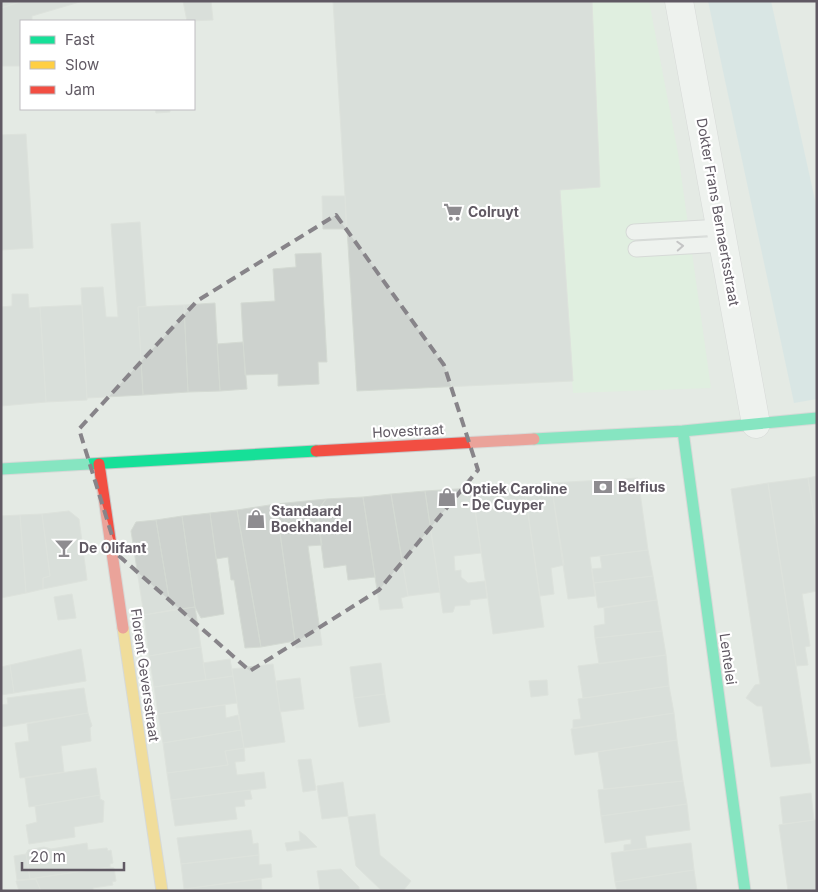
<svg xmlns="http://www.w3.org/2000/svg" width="818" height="892" font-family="Inter,sans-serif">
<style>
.commercial{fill:#dcf6db}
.green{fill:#cde3e5}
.building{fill:#cdd2ce;stroke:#d4dad3}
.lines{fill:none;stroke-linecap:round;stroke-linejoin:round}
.lane-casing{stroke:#c6c7c8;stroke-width:17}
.street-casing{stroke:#c6c7c8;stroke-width:29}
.fast-casing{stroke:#c6c6c7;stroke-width:13}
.slow-casing{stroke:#c6c6c7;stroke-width:13}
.jam-casing{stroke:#c6c6c7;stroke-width:13}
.lane{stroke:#fbfcfb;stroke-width:15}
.street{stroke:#fbfcfb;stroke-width:28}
.fast{stroke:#16e098;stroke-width:11}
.slow{stroke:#ffcf43;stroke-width:11}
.jam{stroke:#f24e42;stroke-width:11}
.oneway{stroke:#9e9aa0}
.marked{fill:none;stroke:#878489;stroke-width:4;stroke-dasharray:10 6;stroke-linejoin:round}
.labels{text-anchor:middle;stroke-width:4.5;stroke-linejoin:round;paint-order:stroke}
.poi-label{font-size:14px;font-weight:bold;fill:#605963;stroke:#fff;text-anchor:start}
.street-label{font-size:14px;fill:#605963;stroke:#fff}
</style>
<rect width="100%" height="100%" fill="#e4eae4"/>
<path class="commercial" d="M 334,1 L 649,1 L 678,153 L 711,388 L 573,393 L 572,381 L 357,391 Z"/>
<path class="green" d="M 708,1 L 771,1 L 817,209 L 817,399 L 794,403 Z"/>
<path class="building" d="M 1,1 L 23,1 L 1,8 Z
M 23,1 L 83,1 L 32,16 L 32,21 L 21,21 L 21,66 L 1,66 L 1,8 Z
M 183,1 L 211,1 L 213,20 L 187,21 Z
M 333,1 L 592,1 L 600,187 L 560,190 L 573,381 L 357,391 Z
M 155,109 L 170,109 L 170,112 L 156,113 Z
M 26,134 L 33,248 L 1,250 L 1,135 Z
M 322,196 L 345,196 L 346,229 L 323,229 Z
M 140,222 L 146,306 L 138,307 L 143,395 L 87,398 L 81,288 L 103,287 L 106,317 L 118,317 L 111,224 Z
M 321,253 L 327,362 L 318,362 L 319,384 L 278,386 L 278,374 L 245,375 L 241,303 L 275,301 L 273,269 L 296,267 L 295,254 Z
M 12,294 L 28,294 L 29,308 L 40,307 L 46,402 L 1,406 L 1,307 L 12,306 Z
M 215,303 L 220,391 L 188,392 L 184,305 Z
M 82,305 L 87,400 L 46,402 L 40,307 Z
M 184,305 L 188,392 L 143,395 L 138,307 Z
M 243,342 L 247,389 L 220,391 L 217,344 Z
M 817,476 L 817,536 L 808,478 Z
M 638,478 L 648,550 L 590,557 L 595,596 L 568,599 L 551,483 Z
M 808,478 L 817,536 L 817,591 L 802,594 L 810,646 L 805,647 L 808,665 L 796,666 L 768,483 Z
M 551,483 L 564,565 L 551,568 L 554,594 L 540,596 L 524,485 Z
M 768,483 L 811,763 L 771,767 L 762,706 L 757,706 L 746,698 L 755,685 L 760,684 L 731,489 Z
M 524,485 L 544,627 L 493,634 L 472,488 Z
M 472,488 L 481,553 L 454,556 L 455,571 L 461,570 L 461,577 L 468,583 L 485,581 L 487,598 L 470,600 L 470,605 L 455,606 L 453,612 L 443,613 L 425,491 Z
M 425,491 L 440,592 L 408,596 L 391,494 Z
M 391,494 L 408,596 L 401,598 L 403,608 L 380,610 L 363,497 Z
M 363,497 L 375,577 L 348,580 L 346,565 L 324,568 L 317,511 L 326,499 Z
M 326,499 L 317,511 L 322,545 L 308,546 L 322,645 L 296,648 L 276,504 Z
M 276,504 L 295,641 L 261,647 L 237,510 Z
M 237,510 L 261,647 L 245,648 L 234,580 L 231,580 L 228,557 L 216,559 L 210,513 Z
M 69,511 L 79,519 L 87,580 L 43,589 L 43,578 L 50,576 L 42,514 Z
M 210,513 L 224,614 L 201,618 L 195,607 L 182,516 Z
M 42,514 L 50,576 L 43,578 L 43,589 L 26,593 L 20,515 Z
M 20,515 L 26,593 L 1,598 L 1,516 Z
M 182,516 L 195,607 L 171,610 L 156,520 Z
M 156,520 L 171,610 L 144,615 L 131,531 L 136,522 Z
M 648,550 L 653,576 L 594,583 L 592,569 L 602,568 L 600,556 Z
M 653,576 L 657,600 L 598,608 L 594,583 Z
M 72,594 L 76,618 L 58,620 L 54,597 Z
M 657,600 L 662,631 L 595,638 L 594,626 L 605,624 L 604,608 Z
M 195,607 L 201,647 L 149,656 L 144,615 Z
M 662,631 L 666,655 L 599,664 L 595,638 Z
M 201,647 L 206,680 L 154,687 L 149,656 Z
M 81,649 L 86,681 L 14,693 L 10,665 Z
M 666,655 L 669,686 L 583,698 L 578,666 Z
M 230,659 L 233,676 L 206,680 L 203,663 Z
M 381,663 L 385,694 L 354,698 L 350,667 Z
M 273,664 L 285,742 L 244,748 L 232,669 Z
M 10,665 L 14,693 L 1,695 L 1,667 Z
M 233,676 L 237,703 L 158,714 L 154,687 Z
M 300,678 L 304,709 L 280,712 L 276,681 Z
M 547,680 L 548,695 L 531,697 L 529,681 Z
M 669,686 L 674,713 L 573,728 L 573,720 L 581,719 L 578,699 Z
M 84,688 L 88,713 L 1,727 L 1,705 L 8,704 L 7,698 Z
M 385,694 L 390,722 L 359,727 L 354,698 Z
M 225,705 L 226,718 L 238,715 L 241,730 L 163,743 L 158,714 Z
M 88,713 L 92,726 L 90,728 L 91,741 L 61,746 L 64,772 L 20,778 L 15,743 L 29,741 L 27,724 Z
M 674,713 L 677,740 L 575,755 L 571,729 Z
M 241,730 L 244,748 L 225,751 L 228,765 L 167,773 L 163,743 Z
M 677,740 L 683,781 L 604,789 L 598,752 Z
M 244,748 L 245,761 L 235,762 L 237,775 L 264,772 L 266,788 L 171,800 L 167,773 L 228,765 L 225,751 Z
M 311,759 L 316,790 L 303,792 L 298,760 Z
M 96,768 L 100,795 L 29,807 L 25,778 Z
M 683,781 L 687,804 L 601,816 L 598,790 Z
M 343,782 L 348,816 L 322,819 L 317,786 Z
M 250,790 L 252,799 L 244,800 L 245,806 L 235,807 L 237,819 L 175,826 L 171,800 Z
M 811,793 L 814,820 L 783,824 L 780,797 Z
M 100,795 L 100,799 L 104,801 L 103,822 L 74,827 L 75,837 L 29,844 L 26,825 L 37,822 L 35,806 Z
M 687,804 L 690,830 L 645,836 L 647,848 L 624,851 L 624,845 L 631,844 L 631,839 L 605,843 L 601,816 Z
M 375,814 L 380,855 L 411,881 L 403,891 L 382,891 L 356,866 L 348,817 Z
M 814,820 L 817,820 L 817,891 L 788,891 L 779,825 Z
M 251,830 L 253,844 L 258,843 L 259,855 L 181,864 L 177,838 Z
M 299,831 L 306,836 L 317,847 L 287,851 L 285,843 L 300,841 Z
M 87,843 L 88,850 L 107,848 L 108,851 L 111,850 L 113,863 L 110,864 L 110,867 L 30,879 L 26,854 L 28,850 L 44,847 L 51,849 Z
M 691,843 L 694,870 L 615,882 L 611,853 Z
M 26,854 L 30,879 L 17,880 L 14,856 Z
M 259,855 L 259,865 L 271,864 L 272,877 L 184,889 L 181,864 Z
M 110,867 L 114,868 L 116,881 L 112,882 L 113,885 L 93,888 L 93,891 L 41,891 L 35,878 Z
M 341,869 L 359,887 L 359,891 L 320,891 L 317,871 Z
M 694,870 L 697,891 L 617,891 L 615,882 Z
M 36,879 L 41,891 L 19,891 L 16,881 Z
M 261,879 L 262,891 L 185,891 L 184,889 Z"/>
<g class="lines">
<g class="lane-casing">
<path id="lane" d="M 634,232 L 721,227
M 636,249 L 723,244"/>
</g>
<g class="street-casing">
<path id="street" d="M 679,1 L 756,424"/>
</g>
<g class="fast-casing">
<path id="fast" d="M 683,431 L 745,891
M 534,439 L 683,431 L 817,418
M 1,469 L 316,451"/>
</g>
<g class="slow-casing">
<path id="slow" d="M 123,628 L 162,891"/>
</g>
<g class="jam-casing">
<path id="jam" d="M 316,451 L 534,439
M 99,464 L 123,628"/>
</g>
<use href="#lane" class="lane"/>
<use href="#street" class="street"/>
<use href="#fast" class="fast"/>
<use href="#slow" class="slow"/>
<use href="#jam" class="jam"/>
</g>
<defs><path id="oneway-chevron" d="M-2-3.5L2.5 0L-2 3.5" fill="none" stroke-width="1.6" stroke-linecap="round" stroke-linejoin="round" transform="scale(1.25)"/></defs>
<use class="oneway" href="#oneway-chevron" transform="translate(680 246) rotate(-3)"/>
<path d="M0 0H818V892H0ZM 336,215 L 444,365 L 478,470 L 379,590 L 250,671 L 118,555 L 79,429 L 197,301 Z" fill="#e4eae4" fill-opacity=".55" fill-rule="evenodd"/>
<path class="marked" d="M 336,215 L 444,365 L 478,470 L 379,590 L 250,671 L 118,555 L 79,429 L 197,301 Z"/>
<defs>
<g id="supermarket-bare" transform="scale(1.5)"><path d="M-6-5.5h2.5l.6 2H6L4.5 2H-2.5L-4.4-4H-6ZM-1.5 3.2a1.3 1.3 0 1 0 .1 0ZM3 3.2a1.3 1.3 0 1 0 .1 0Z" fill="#8e8c90" stroke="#fff" stroke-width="2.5" paint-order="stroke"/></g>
<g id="bank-bare" transform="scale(1.5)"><path d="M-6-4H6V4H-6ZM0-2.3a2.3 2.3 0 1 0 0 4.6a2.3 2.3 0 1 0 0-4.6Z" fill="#8e8c90" stroke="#fff" stroke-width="2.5" paint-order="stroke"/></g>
<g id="shop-bare" transform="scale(1.5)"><path d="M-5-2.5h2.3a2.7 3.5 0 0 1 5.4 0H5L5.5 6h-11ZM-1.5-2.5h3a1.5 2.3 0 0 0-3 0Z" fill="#8e8c90" stroke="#fff" stroke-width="2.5" paint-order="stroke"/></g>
<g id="bar-bare" transform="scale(1.5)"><path d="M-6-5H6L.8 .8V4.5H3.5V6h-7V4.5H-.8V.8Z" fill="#8e8c90" stroke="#fff" stroke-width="2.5" paint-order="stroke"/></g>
</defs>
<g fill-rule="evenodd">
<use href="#supermarket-bare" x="453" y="212"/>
<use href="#bank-bare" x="603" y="487"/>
<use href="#shop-bare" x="447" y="497"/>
<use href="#shop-bare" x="256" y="519"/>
<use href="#bar-bare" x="64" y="548"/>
</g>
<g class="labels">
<g class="poi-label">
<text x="468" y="217">Colruyt</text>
<text x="618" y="492">Belfius</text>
<text x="462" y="494">Optiek Caroline<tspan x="462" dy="16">- De Cuyper</tspan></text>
<text x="271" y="516">Standaard<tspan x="271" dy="16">Boekhandel</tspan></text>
<text x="79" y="553">De Olifant</text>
</g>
<g class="street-label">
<text transform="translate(718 212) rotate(80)" y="5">Dokter Frans Bernaertsstraat</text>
<text transform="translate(408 431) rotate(-3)" y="5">Hovestraat</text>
<text transform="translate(728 659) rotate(82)" y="5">Lentelei</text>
<text transform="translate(145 675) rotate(82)" y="5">Florent Geversstraat</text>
</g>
</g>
<rect width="818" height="892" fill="none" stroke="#605963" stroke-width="5"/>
<rect x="20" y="20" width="175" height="90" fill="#ffffff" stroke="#bfbdc1"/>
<rect x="30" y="36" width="25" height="8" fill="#16e098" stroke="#bfbdc1"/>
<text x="65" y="45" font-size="15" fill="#605963">Fast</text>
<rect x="30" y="61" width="25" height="8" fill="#ffcf43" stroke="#bfbdc1"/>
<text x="65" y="70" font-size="15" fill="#605963">Slow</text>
<rect x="30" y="86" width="25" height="8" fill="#f24e42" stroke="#bfbdc1"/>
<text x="65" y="95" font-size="15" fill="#605963">Jam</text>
<path d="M22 862v8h102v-8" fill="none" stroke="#605963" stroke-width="2.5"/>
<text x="30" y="862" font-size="15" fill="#605963" stroke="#ffffff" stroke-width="4" paint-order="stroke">20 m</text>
</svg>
